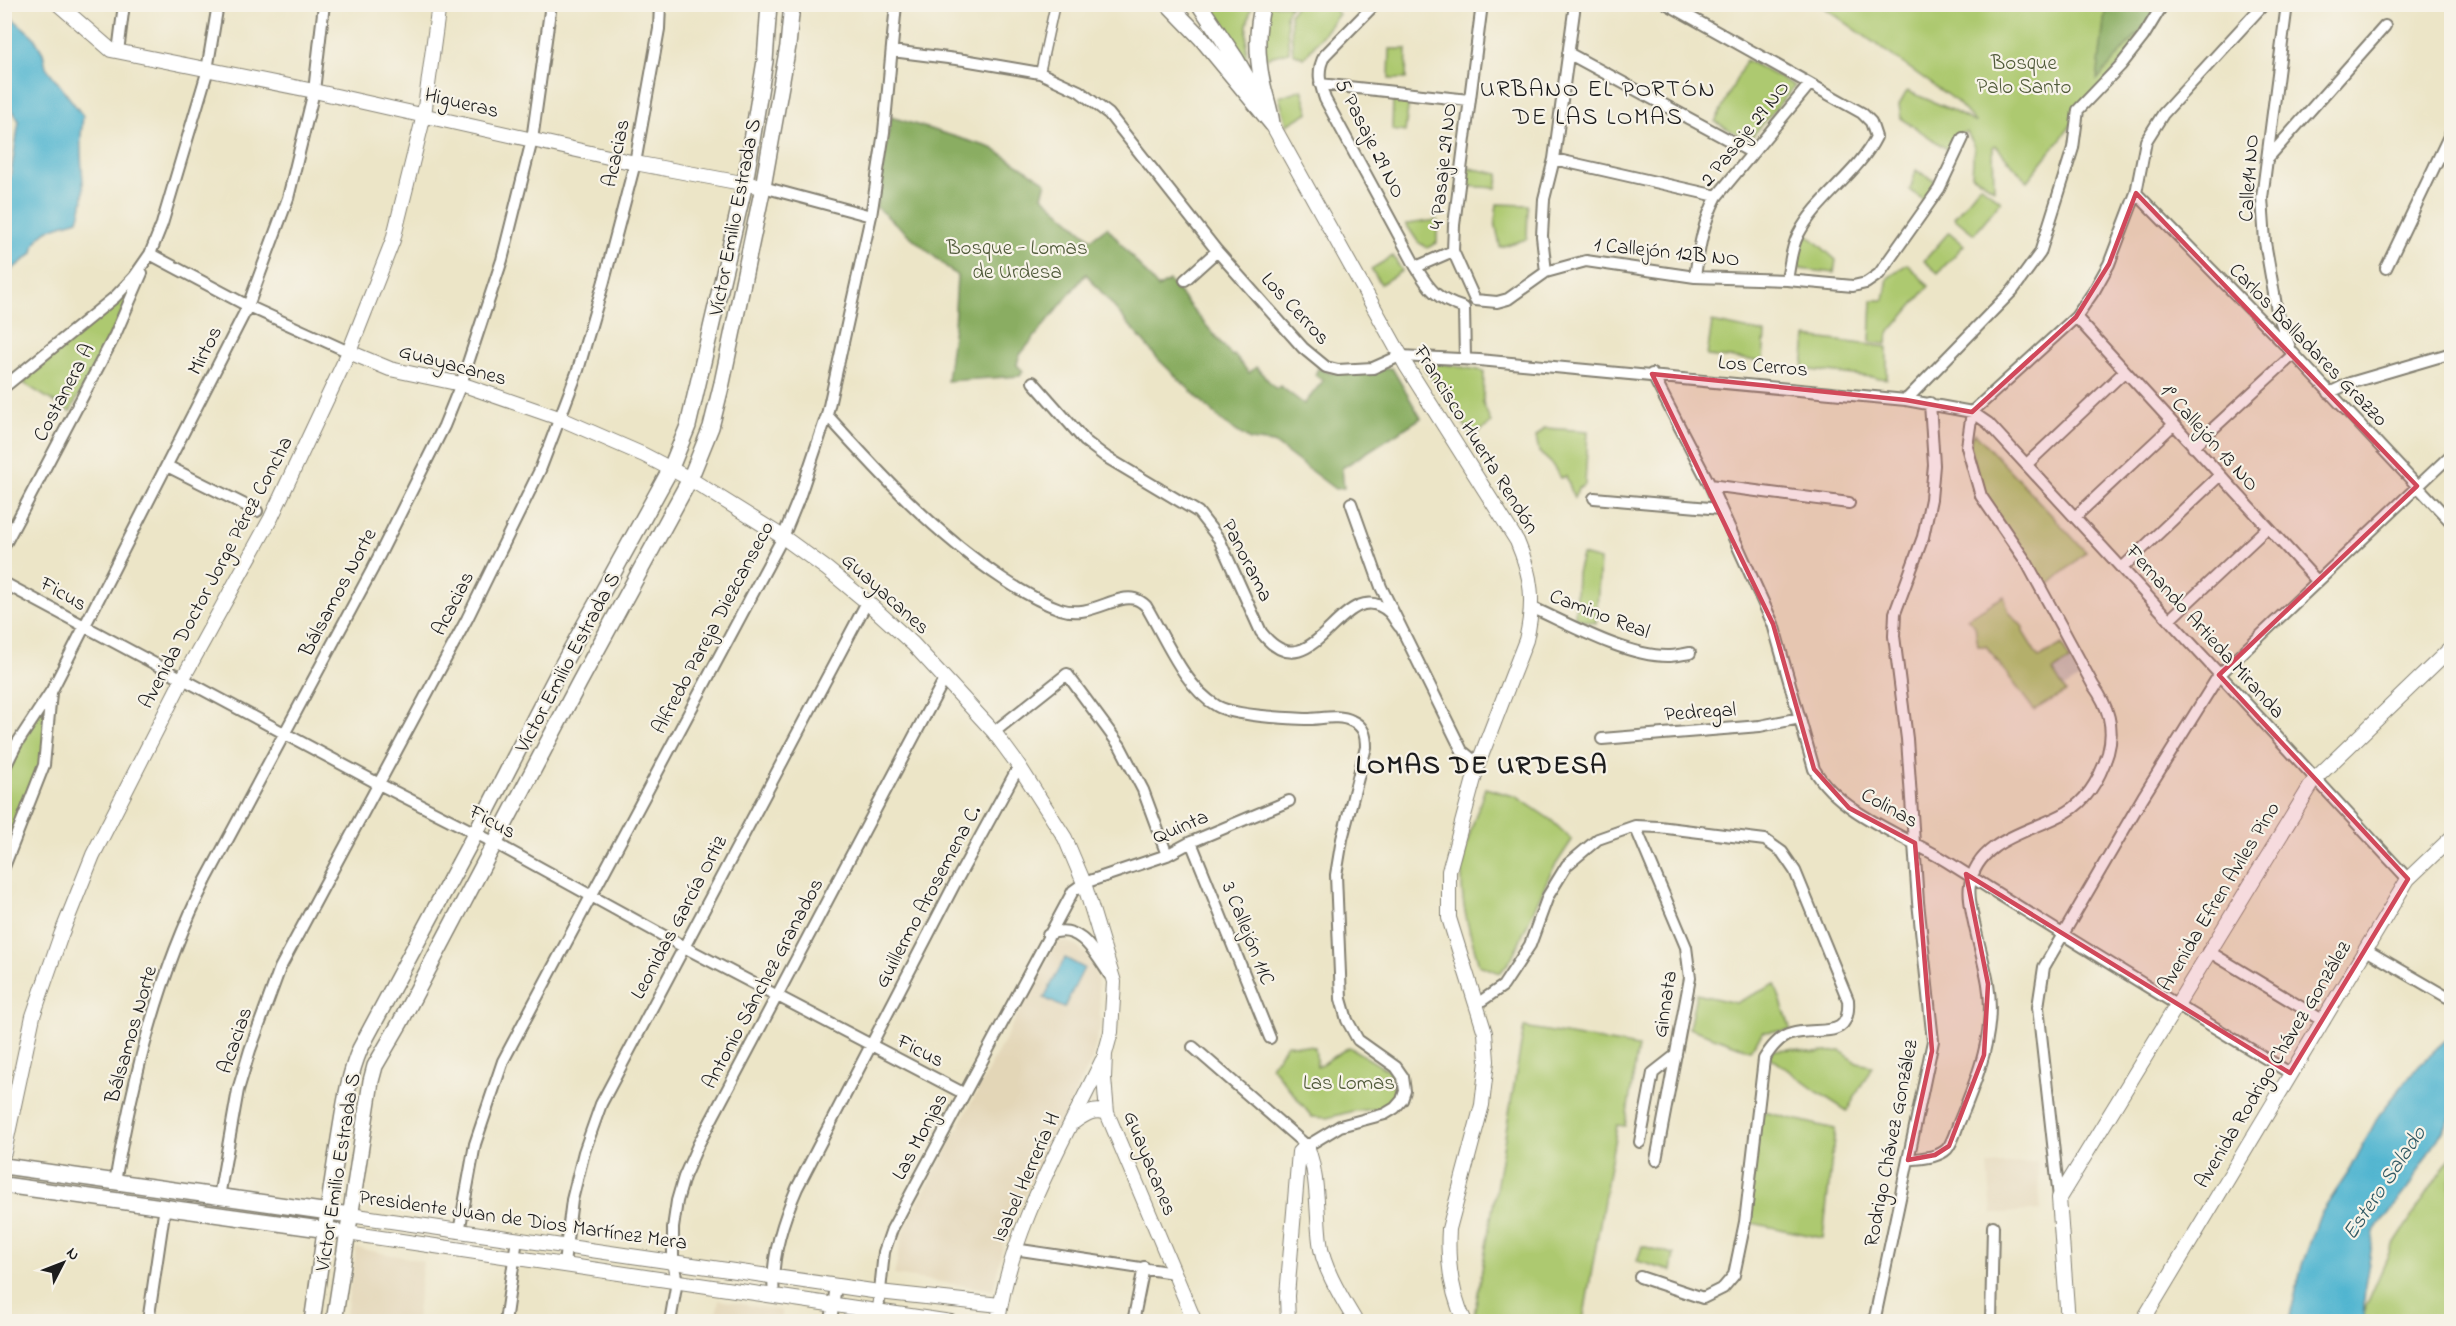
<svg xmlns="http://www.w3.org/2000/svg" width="2456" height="1326" font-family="'Indie Flower',sans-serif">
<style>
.built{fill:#e3d6b7}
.industrial{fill:#c8c4b8}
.green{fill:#adc96f;stroke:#647246;stroke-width:1.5}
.forest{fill:#8aad62;stroke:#53643f;stroke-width:1.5}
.water{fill:#51b5d0;stroke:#366876;stroke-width:1.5}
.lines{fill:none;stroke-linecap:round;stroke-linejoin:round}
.pedestrian-casing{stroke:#848072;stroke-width:11}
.minor-casing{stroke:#848072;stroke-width:14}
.tertiary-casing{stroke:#848072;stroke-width:16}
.secondary-casing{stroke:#848072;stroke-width:18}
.pedestrian{stroke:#fff;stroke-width:8}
.minor{stroke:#fff;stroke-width:10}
.tertiary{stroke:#fff;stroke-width:14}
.secondary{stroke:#fff;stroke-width:15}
.marked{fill:#d1495b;fill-opacity:0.2;stroke:#d1495b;stroke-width:4.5;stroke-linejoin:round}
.labels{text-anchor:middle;stroke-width:4.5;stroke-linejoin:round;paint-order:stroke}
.park-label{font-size:21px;fill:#4f5939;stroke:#f7f3e8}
.street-label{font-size:21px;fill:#1c1c1c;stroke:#f7f3e8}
.water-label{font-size:22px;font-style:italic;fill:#315964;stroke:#f7f3e8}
.quarter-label{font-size:24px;letter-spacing:1.5px;fill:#1c1c1c;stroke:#f7f3e8}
.district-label{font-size:27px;font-weight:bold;letter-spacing:1.5px;fill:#1c1c1c;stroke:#f7f3e8}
</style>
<rect width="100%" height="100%" fill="#f7f3e8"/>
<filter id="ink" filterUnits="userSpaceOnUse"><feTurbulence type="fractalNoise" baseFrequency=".0167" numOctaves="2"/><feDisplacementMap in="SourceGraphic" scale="12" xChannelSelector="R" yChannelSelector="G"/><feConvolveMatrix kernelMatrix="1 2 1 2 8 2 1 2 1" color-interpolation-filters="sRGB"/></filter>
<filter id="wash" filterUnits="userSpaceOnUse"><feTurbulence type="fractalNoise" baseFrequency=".008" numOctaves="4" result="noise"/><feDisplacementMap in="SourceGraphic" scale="24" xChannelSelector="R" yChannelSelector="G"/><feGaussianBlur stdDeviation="1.35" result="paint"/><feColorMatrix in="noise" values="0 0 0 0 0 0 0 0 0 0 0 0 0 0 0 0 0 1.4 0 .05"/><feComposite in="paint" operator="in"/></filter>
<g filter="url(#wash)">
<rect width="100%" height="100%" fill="#ece5c7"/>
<path class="built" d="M 1061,940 L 1073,944 L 1087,955 L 1096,972 L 1099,997 L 1100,1026 L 1092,1060 L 1005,1237 L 993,1290 L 894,1275 L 903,1232 L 1055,944 Z
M 2037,1162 L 2041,1210 L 1992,1214 L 1988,1165 Z
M 356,1248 L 423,1261 L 416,1321 L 345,1321 Z
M 719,1300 L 782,1311 L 782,1321 L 715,1321 Z"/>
<path class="industrial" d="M 2070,660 L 2080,678 L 2064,688 L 2053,671 Z"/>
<path class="green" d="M 1329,4 L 1339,14 L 1304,58 L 1293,53 L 1290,14 L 1296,5 Z
M 1205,5 L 1252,5 L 1247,25 L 1246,66 Z
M 1268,5 L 1291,5 L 1286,14 L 1289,52 L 1265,58 L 1264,20 Z
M 1821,5 L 2167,5 L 2027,181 L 1995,145 L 1993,147 L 1994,189 L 1972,175 L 1974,145 L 1967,132 L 1955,134 L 1950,151 L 1901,118 L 1899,105 L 1907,91 L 1943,106 L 1976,123 L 1957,102 Z
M 1390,49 L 1407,49 L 1406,79 L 1389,79 Z
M 1746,60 L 1795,86 L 1749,140 L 1715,122 Z
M 1302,89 L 1309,112 L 1287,125 L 1279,97 Z
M 1393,98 L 1409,100 L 1405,132 L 1392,130 Z
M 1469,168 L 1499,174 L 1496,188 L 1465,186 Z
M 1916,170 L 1937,182 L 1926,202 L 1910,190 Z
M 1980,185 L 2001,201 L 1974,234 L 1954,218 Z
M 1497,204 L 1528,205 L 1527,239 L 1500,247 L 1495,221 Z
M 1437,220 L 1437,243 L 1427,248 L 1418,242 L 1406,224 Z
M 1949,232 L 1964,245 L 1938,273 L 1924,261 Z
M 1807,234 L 1836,260 L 1834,273 L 1800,269 C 1795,255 1800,246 1807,234 Z
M 1393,256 L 1402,271 L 1381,284 L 1371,269 Z
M 1907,264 L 1929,286 L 1888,334 L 1887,344 L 1870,342 L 1872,300 L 1884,300 L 1888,278 Z
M 137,284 L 70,412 L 23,383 Z
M 1712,322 L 1765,333 L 1763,361 L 1707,356 Z
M 1806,337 L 1887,347 L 1887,379 L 1803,369 Z
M 1426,361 L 1484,371 L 1483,403 L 1491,423 L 1473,437 L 1425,369 L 1424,363 Z
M 1545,428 L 1588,431 L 1585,485 L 1578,489 L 1574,498 L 1566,476 L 1561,478 L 1551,463 L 1539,452 L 1536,437 Z
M 1975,433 L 2086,552 L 2049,585 L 2030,564 L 1984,495 L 1970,446 L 1971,438 Z
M 1582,555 L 1600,560 L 1596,623 L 1575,618 L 1577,573 Z
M 2004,596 L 2009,612 L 2023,627 L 2023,632 L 2039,658 L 2062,644 L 2070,660 L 2053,671 L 2066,692 L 2034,710 L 1986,646 L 1978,646 L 1975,626 L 1967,618 Z
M 52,690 L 43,764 L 5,875 L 5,783 L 14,758 Z
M 1485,788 L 1517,797 L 1551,820 L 1572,840 L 1551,872 L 1512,958 L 1500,973 L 1479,965 C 1472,939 1462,911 1462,883 C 1461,851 1475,819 1485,788 Z
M 1775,984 L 1791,1030 L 1763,1032 L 1750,1050 L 1689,1028 L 1696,994 L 1736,1003 Z
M 1524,1027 L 1638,1047 L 1625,1126 L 1617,1125 L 1583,1321 L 1505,1321 L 1474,1316 Z
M 1287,1044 L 1315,1047 L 1317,1067 L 1349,1047 L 1389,1071 L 1395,1091 L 1386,1108 L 1353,1111 L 1327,1118 L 1312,1117 L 1271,1066 Z
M 1791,1049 L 1814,1053 L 1841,1051 L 1857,1063 L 1872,1066 L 1847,1111 L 1816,1091 L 1769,1056 L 1773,1050 Z
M 1760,1111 L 1835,1129 L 1823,1238 L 1747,1222 Z
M 2451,1156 L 2451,1321 L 2359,1322 L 2392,1247 Z
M 1642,1246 L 1674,1254 L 1671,1271 L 1637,1261 Z"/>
<path class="forest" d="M 2106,5 L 2163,5 L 2097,80 Z
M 891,117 L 992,148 L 1046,182 L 1042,196 L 1091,239 L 1107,227 L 1158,288 L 1169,281 L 1232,356 L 1234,355 L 1249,373 L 1256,367 L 1276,389 L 1280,386 L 1304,404 L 1323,381 L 1315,375 L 1318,368 L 1330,373 L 1392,368 L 1421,418 L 1342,468 L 1344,488 L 1335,489 L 1274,443 L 1250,440 L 1225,424 L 1158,359 L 1086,274 L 1019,356 L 1017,365 L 1023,371 L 1020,376 L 947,381 L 954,326 L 957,276 L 876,207 Z"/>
<path class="water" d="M 5,12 L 33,36 L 43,53 L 46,67 L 83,116 C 82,127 80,138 81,149 C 81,179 88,190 78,220 C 58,226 35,229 33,253 L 5,275 L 5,183 L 10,179 L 19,121 L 5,98 Z
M 1065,958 L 1084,968 L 1064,1008 L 1044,998 Z
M 2451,1035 L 2451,1117 L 2407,1190 L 2374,1232 L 2365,1286 L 2363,1321 L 2289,1321 L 2302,1265 L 2320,1215 L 2350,1170 L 2379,1115 L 2419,1065 Z"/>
</g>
<g filter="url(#ink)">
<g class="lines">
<g class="pedestrian-casing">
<path id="pedestrian" d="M 1040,73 L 1055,4"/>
</g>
<g class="minor-casing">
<path id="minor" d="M 1375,4 L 1325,55 C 1316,70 1320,84 1325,99 L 1416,267 L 1453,251
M 1667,4 L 1862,113 L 1871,122 L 1876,137 C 1857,175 1818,197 1798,235 C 1791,248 1790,265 1787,280
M 2287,4 L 2262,198 L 2265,242 L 2277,311 L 2290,348
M 892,51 L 964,60 L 1040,73 L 1079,91 L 1109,114 L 1217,251 L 1303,348 L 1326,367 L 1338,370 L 1373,368 L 1400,356 L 1479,360 L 1906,400 L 1972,412 L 1988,423 L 2408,879
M 118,52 L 124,4
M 1568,53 L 1751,152
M 1320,84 L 1469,100
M 1554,159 L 1717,196
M 2267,159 L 2385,26
M 763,187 L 871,216
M 2136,193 L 2291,351 L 2452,523
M 150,254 L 248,306 L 349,352
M 1416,267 C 1430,291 1437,299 1464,308
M 2386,268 L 2452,130
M 1546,272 L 1542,236 L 1544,199 L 1554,159 L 1575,4
M 1695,277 C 1699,248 1703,222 1717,196 L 1809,85
M 1185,280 L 1217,251
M 1475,300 L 1497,302 L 1508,299 L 1546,272 L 1586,261 L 1695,277 L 1787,280 L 1853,286 L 1866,283 L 1879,274 L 1925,209 L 1939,189 L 1963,138
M 1475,300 L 1453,251 L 1454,225 L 1482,4
M 1464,308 L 1465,359
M 2076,317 L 2317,581
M 1652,374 L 1710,485 L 1773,624 L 1814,769 C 1839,813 1903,835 1946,861 C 2060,933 2175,1004 2290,1073
M 1033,382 L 1085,441 L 1106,457 L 1198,512 L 1219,539 L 1261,632 C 1313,699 1342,570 1389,612 C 1393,616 1396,623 1400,627
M 4,387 L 115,297 L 134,277 L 150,254 L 162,224 L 206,76 L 218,4
M 2329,393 L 2350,383 L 2452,353
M 1906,400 L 2013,290 L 2040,253 L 2073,148 L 2078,110 L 2121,65 L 2143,37 L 2163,4
M 827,415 C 881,475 935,534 1003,579 C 1021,591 1040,602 1060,609 C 1090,619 1114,594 1135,599 C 1139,600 1143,603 1146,606 C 1164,636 1185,688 1217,706 C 1235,716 1285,718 1307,719 C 1321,719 1339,714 1352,721 C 1364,726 1366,736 1366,747 L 1342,839 L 1336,875 L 1341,999 L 1347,1020 L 1358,1040 L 1396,1067 L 1403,1077 L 1405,1091 L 1402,1100 L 1395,1108 L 1385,1114 L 1340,1126 L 1307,1146 L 1193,1047
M 2193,447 L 2294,354
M 2027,464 L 2124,372
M 167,466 L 257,511
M 1710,485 L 1849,503
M 1594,498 L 1721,509
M 1351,503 L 1381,587 L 1462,751 L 1478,764
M 2075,517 L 2173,425
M 4,546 L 115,335 L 142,273
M 2122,568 L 2219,476
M 4,583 L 379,784 L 495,843 L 684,947 L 963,1093
M 1531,607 C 1569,624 1625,656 1667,656 C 1675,656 1683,654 1690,653
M 2169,620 L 2267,528
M 994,732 L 1067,674 L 1120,746 L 1143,790 L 1167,855
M 1602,739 L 1760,726 L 1800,718
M 4,769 L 16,745 L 52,690 L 248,306 L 288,198 L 314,91 L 324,4
M 1635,826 L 1686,947 L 1690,978 L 1656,1160
M 1191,842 L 1270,1038
M 4,867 L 44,765 L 51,693
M 1048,935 C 1078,920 1095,953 1109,974
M 2366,950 L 2447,997
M 2208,951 L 2324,1021
M 1477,1004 L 1503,986 L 1530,945 L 1548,896 L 1567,865 L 1598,839 L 1635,826 L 1659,827 L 1765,840 L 1782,852 L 1795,871 L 1848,1000 C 1851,1042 1819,1026 1791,1034 C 1779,1037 1771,1048 1764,1059 L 1745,1222 L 1734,1275 L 1723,1288 L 1703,1298 L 1640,1277
M 1640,1142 L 1653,1073 L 1676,1055
M 1908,1160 C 1920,1158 1938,1158 1947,1149 C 1953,1142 1956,1129 1960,1120 C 1978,1077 1996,1031 1988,984 C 1985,962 1966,904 1970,885 C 1978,838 2033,832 2067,812 C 2088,800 2101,775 2108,753 C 2115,727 2108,706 2093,685 L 2027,563 L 1981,496 L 1967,447 L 1972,412 L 2076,317 L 2094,291 L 2109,264 L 2136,193 L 2146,141 L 2163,114 L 2264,4
M 115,1182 C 133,1078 158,975 206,880 L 372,570 L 444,426 L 461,384 L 502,260 L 532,140 L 551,4
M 219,1197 L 238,1090 L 250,1050 L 280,968 L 467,619 L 540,470 L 578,370 L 604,281 L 635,163 L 659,29 L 660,4
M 2059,1198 L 2038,1007 L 2044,967 L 2143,797 L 2219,675 L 2452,454
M 459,1232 L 475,1144 L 503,1061 L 783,537 L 799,498 L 827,415 L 871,216 L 884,132 L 896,4
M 1014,1249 L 1174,1273
M 564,1264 L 572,1200 L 584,1152 L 601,1104 L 867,602
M 774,1295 C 770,1260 783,1220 797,1188 L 954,885 L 1019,766
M 878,1310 L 884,1252 L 892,1229 L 1073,891 L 1084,883 L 1167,855 L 1191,842 L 1289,801
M 148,1322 L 165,1206
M 505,1322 L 517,1239
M 670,1322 L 677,1281 L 673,1263 L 673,1228 L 677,1201 L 684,1177 L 698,1145 L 945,678
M 831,1322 L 836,1285
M 1133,1322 L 1144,1267
M 1874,1322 L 1933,1041 L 1918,902 L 1907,739 L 1894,636 L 1895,613 L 1923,537 L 1931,499 L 1934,465 L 1930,403
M 1991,1322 L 1993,1226"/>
</g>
<g class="tertiary-casing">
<path id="tertiary" d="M 58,4 L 111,50 L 314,91 L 635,163 L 763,187
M 1272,124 L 1407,367 L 1517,541 C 1532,576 1535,602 1526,640 L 1478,764 L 1449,871 L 1449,918 L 1485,1033 L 1487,1061 L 1482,1105 L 1449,1229 C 1447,1260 1451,1293 1465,1322
M 349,352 L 390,369 L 461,384 L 559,418 L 644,455 L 690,479 L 783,537 L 827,569 L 867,602 L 913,644 L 994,732 L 1019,766 L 1065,838 L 1084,883 L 1114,982 L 1111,1032 L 1105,1054 L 1104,1078 L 1107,1113 L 1195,1322
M 1074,1122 C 1085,1114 1094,1108 1107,1113
M 4,1152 L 33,1016 L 61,935 L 93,855 L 183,678 L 271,518 L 349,352 L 393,240 L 424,115 L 439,4
M 350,1215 L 879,1292 L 1000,1305
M 347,1233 L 951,1322
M 998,1322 C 1010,1230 1062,1144 1102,1061
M 1288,1322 L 1287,1296 L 1299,1152 L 1307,1146 C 1319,1178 1316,1209 1320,1242 C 1322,1267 1343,1300 1356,1322
M 2068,1322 L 2059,1198 L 2315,779 L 2452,647
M 2142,1322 L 2408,879 L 2452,837"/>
</g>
<g class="secondary-casing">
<path id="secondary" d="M 1168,4 L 1201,38 L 1272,124
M 1199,4 L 1236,59 L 1255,92
M 1263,4 C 1256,29 1257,57 1262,81 C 1265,96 1270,108 1272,124
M 4,1166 L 350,1215
M 4,1185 L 335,1231
M 312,1322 C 321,1261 329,1200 339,1139 C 344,1109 348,1077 360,1049 L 475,834 L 559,671 L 670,470 L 688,426 L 745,183 L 765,61 L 769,4
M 334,1322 L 371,1081 L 375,1066 L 400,1023 L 579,683 L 690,479 L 711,427 L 722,383 L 763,187 L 788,46 L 792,4"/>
</g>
<use href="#pedestrian" class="pedestrian"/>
<use href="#minor" class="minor"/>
<use href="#tertiary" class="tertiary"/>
<use href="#secondary" class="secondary"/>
</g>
</g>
<path class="marked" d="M 2136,193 L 2417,486 L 2219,675 L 2408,879 L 2290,1073 L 1966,874 L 1988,984 L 1984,1055 L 1949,1146 L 1935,1155 L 1908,1160 L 1932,1051 L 1915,843 L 1849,808 L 1814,769 L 1773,624 L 1652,374 L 1906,400 L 1972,412 L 2076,317 L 2109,264 Z"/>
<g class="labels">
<g class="park-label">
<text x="2024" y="69">Bosque<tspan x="2024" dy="24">Palo Santo</tspan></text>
<text x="1017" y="254">Bosque - Lomas<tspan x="1017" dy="24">de Urdesa</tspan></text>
<text x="1349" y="1089">Las Lomas</text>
</g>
<g class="street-label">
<text transform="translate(462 102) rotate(13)" y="7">Higueras</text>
<text transform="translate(1744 133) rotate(-51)" y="7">2 Pasaje 29 NO</text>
<text transform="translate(1371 138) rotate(63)" y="7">5 Pasaje 29 NO</text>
<text transform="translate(615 153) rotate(-78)" y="7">Acacias</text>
<text transform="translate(1442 166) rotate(-84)" y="7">4 Pasaje 29 NO</text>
<text transform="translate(2248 178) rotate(-86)" y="7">Calle14 NO</text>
<text transform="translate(734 217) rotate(-79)" y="7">Víctor Emilio Estrada S</text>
<text transform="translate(1667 251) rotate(6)" y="7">1 Callejón 12B NO</text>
<text transform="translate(1296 308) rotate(47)" y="7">Los Cerros</text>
<text transform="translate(2309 344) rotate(46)" y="7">Carlos Balladares Grazzo</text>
<text transform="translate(204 350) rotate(-63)" y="7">Mirtos</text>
<text transform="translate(453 364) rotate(15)" y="7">Guayacanes</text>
<text transform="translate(1763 365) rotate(5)" y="7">Los Cerros</text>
<text transform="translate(63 392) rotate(-62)" y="7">Costanera A</text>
<text transform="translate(2210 437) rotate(48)" y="7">1° Callejón 13 NO</text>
<text transform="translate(1477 439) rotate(58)" y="7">Francisco Huerta Rendón</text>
<text transform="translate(1248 560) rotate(63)" y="7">Panorama</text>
<text transform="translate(215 572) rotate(-62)" y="7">Avenida Doctor Jorge Pérez Concha</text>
<text transform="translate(337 592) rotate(-62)" y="7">Bálsamos Norte</text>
<text transform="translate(64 593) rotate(29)" y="7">Ficus</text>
<text transform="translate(886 593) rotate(42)" y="7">Guayacanes</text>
<text transform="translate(452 603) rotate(-63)" y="7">Acacias</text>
<text transform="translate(1600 613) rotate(21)" y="7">Camino Real</text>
<text transform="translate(712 627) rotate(-62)" y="7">Alfredo Pareja Diezcanseco</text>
<text transform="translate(2206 631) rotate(48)" y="7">Fernando Artieda Miranda</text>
<text transform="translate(567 662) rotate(-62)" y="7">Víctor Emilio Estrada S</text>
<text transform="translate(1700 711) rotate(-4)" y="7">Pedregal</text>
<text transform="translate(1890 807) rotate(29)" y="7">Colinas</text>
<text transform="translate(493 821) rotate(28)" y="7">Ficus</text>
<text transform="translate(1180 826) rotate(-23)" y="7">Quinta</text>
<text transform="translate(927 896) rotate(-62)" y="7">Guillermo Arosemena C.</text>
<text transform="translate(2218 896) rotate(-59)" y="7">Avenida Efren Aviles Pino</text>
<text transform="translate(678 917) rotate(-62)" y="7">Leonidas García Ortiz</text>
<text transform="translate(1249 933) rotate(68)" y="7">3 Callejón 11C</text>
<text transform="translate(762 983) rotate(-62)" y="7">Antonio Sánchez Granados</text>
<text transform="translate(1664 1004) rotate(-81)" y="7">Ginnata</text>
<text transform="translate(130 1034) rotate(-74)" y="7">Bálsamos Norte</text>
<text transform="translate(234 1040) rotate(-71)" y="7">Acacias</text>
<text transform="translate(921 1050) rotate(27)" y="7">Ficus</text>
<text transform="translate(2272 1064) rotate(-59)" y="7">Avenida Rodrigo Chávez González</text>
<text transform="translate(919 1136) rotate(-62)" y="7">Las Monjas</text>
<text transform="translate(1890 1143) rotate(-79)" y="7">Rodrigo Chávez González</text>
<text transform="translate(1151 1163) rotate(68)" y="7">Guayacanes</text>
<text transform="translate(337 1172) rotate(-81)" y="7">Víctor Emilio Estrada S</text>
<text transform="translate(1025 1177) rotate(-66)" y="7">Isabel Herrería H</text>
<text transform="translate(523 1219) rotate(8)" y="7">Presidente Juan de Dios Martínez Mera</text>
</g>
<g class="water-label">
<text transform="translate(2383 1182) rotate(-56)" y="8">Estero Salado</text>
</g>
<g class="quarter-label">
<text x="1598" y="96">URBANO EL PORTÓN<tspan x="1598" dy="28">DE LAS LOMAS</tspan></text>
</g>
<g class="district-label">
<text x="1482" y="773">LOMAS DE URDESA</text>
</g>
</g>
<rect width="2456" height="1326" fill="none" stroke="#f7f3e8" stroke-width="24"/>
<g transform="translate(63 1263) rotate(48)" stroke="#f7f3e8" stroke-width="4.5" paint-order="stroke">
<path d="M0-4.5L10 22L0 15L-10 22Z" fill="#1c1c1c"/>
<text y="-9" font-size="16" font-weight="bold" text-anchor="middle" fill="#1c1c1c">N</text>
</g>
</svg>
